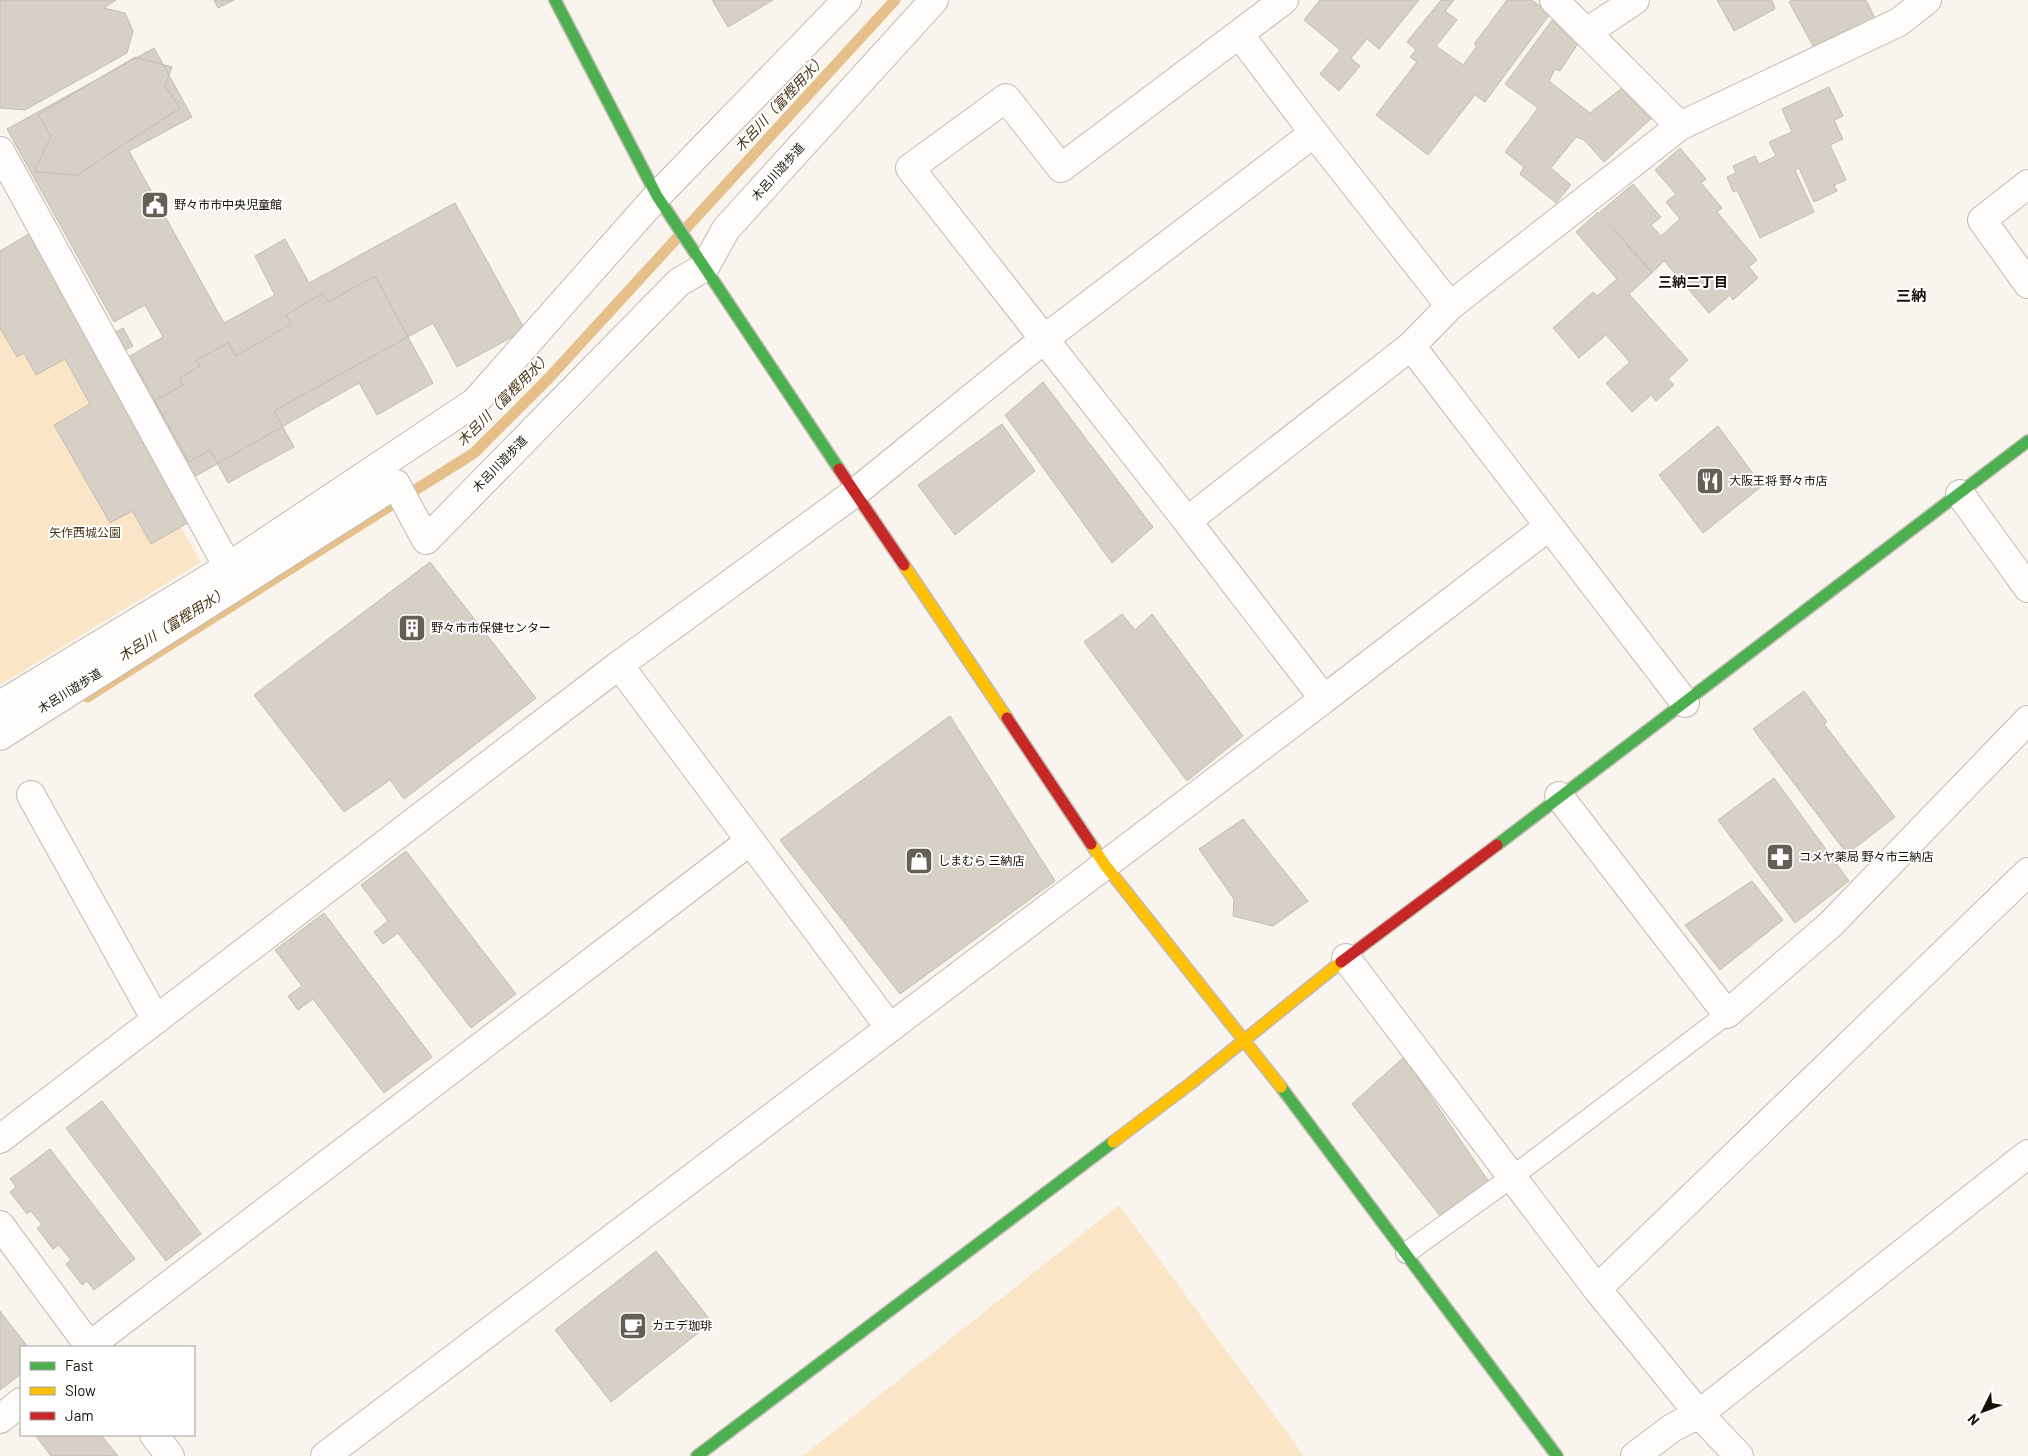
<svg xmlns="http://www.w3.org/2000/svg" width="2028" height="1456" font-family="Barlow,'Noto Sans JP',sans-serif">
<style>
.green{fill:#fbe5c7}
.lines{fill:none;stroke-linecap:round;stroke-linejoin:round}
.stream{stroke:#e5c08a;stroke-width:11}
.building{fill:#d6d0c6;stroke:#c3bdb4}
.lane-casing{stroke:#c0bab1;stroke-width:22}
.street-casing{stroke:#c0bab1;stroke-width:30}
.fast-casing{stroke:#c0bab1;stroke-width:14}
.slow-casing{stroke:#c0bab1;stroke-width:14}
.jam-casing{stroke:#c0bab1;stroke-width:14}
.lane{stroke:#fefdfc;stroke-width:20}
.street{stroke:#fefdfc;stroke-width:28}
.fast{stroke:#4caf50;stroke-width:11}
.slow{stroke:#ffc107;stroke-width:11}
.jam{stroke:#c62828;stroke-width:11}
.labels{text-anchor:middle;stroke-width:4;stroke-linejoin:round;paint-order:stroke}
.street-label{font-size:12px;fill:#160f05;stroke:#fff}
.poi-label{font-size:12px;fill:#160f05;stroke:#fff;text-anchor:start}
.park-label{font-size:12px;fill:#4a3514;stroke:#fff}
.water-label{font-size:14px;font-style:italic;fill:#493413;stroke:#fff}
.neighbourhood-label{font-size:14px;font-weight:bold;fill:#160f05;stroke:#fff}
.quarter-label{font-size:15px;font-weight:bold;fill:#160f05;stroke:#fff}
</style>
<rect width="100%" height="100%" fill="#f9f4ed"/>
<path class="green" d="M 25,256 L 201,562 L 0,685 L 0,270 Z
M 1119,1205 L 1304,1456 L 803,1456 Z"/>
<g class="lines">
<path class="stream" d="M 87,697 L 474,453 L 547,380 L 895,0"/>
</g>
<path class="building" d="M 0,0 L 116,0 L 104,8 L 125,13 L 133,31 L 127,53 L 25,110 L 0,108 Z
M 214,0 L 234,0 L 218,8 Z
M 712,0 L 773,0 L 728,27 Z
M 1320,0 L 1419,0 L 1379,49 L 1367,39 L 1351,58 L 1360,66 L 1339,91 L 1320,74 L 1340,50 L 1304,20 Z
M 1441,0 L 1454,0 L 1445,11 L 1457,20 L 1436,46 L 1463,65 L 1477,46 L 1474,44 L 1507,0 L 1532,0 L 1550,14 L 1485,102 L 1475,95 L 1428,155 L 1376,115 L 1417,62 L 1410,57 L 1416,50 L 1407,42 Z
M 1717,0 L 1772,0 L 1775,9 L 1734,31 Z
M 1793,0 L 1866,0 L 1878,24 L 1818,55 L 1789,2 Z
M 1552,20 L 1579,42 L 1560,71 L 1555,69 L 1549,81 L 1590,113 L 1626,85 L 1655,115 L 1604,162 L 1584,140 L 1576,137 L 1551,168 L 1571,185 L 1556,203 L 1520,174 L 1524,167 L 1505,152 L 1538,108 L 1505,84 Z
M 154,48 L 192,117 L 129,151 L 224,323 L 275,295 L 255,256 L 285,239 L 309,283 L 455,203 L 525,330 L 457,367 L 433,323 L 274,411 L 294,447 L 228,483 L 210,450 L 189,462 L 130,356 L 163,337 L 145,305 L 114,322 L 7,129 Z
M 135,57 L 172,67 L 165,86 L 180,108 L 77,175 L 34,172 L 51,136 L 38,115 Z
M 1829,87 L 1843,116 L 1834,120 L 1843,139 L 1830,145 L 1846,180 L 1834,185 L 1837,191 L 1814,202 L 1799,168 L 1795,170 L 1814,212 L 1760,238 L 1737,190 L 1733,192 L 1727,177 L 1736,173 L 1733,166 L 1755,156 L 1759,164 L 1776,156 L 1769,142 L 1792,132 L 1782,109 Z
M 1680,148 L 1706,179 L 1701,183 L 1722,208 L 1717,212 L 1757,260 L 1749,267 L 1758,278 L 1733,300 L 1730,295 L 1709,313 L 1664,261 L 1652,273 L 1600,212 L 1633,184 L 1661,217 L 1651,225 L 1661,236 L 1680,219 L 1666,202 L 1676,194 L 1655,170 Z
M 1598,212 L 1652,273 L 1629,294 L 1688,360 L 1668,379 L 1674,385 L 1656,401 L 1651,395 L 1632,412 L 1606,383 L 1630,362 L 1606,335 L 1579,358 L 1553,328 L 1593,292 L 1597,296 L 1617,279 L 1576,232 Z
M 51,221 L 114,333 L 123,328 L 133,346 L 120,353 L 134,412 L 183,385 L 179,378 L 200,366 L 196,360 L 228,343 L 236,356 L 291,324 L 286,315 L 323,293 L 328,302 L 375,276 L 433,383 L 377,415 L 359,383 L 187,481 L 205,513 L 151,544 L 132,511 L 110,523 L 54,425 L 90,404 L 65,359 L 36,375 L 24,353 L 17,357 L 0,328 L 0,251 Z
M 1043,382 L 1153,527 L 1112,563 L 1005,415 Z
M 1002,424 L 1035,471 L 955,535 L 918,485 Z
M 1718,426 L 1762,486 L 1703,533 L 1659,475 Z
M 430,562 L 536,698 L 404,799 L 390,780 L 344,812 L 254,695 Z
M 1122,614 L 1135,630 L 1152,614 L 1243,736 L 1187,781 L 1084,642 Z
M 1804,691 L 1827,722 L 1824,724 L 1895,817 L 1847,854 L 1753,729 Z
M 950,716 L 1055,881 L 900,994 L 780,840 Z
M 1774,778 L 1849,881 L 1795,923 L 1718,820 Z
M 1243,819 L 1308,901 L 1273,926 L 1233,916 L 1234,899 L 1199,849 Z
M 406,851 L 516,994 L 471,1028 L 398,933 L 383,944 L 374,932 L 388,921 L 361,885 Z
M 1752,881 L 1783,920 L 1720,970 L 1685,925 Z
M 324,913 L 432,1057 L 384,1093 L 313,999 L 298,1010 L 288,996 L 302,986 L 275,950 Z
M 1404,1057 L 1489,1182 L 1441,1217 L 1352,1104 Z
M 102,1101 L 201,1234 L 166,1261 L 66,1128 Z
M 50,1149 L 135,1259 L 94,1290 L 87,1281 L 82,1285 L 66,1264 L 71,1260 L 59,1245 L 53,1249 L 37,1228 L 42,1225 L 31,1211 L 27,1214 L 10,1192 L 16,1187 L 10,1179 Z
M 656,1251 L 712,1322 L 611,1402 L 555,1330 Z
M 0,1311 L 28,1347 L 21,1347 L 21,1374 L 0,1390 Z
M 35,1435 L 101,1435 L 118,1456 L 51,1456 Z"/>
<g class="lines">
<g class="lane-casing">
<path id="lane" d="M 1406,1253 L 1512,1177 L 1727,1014"/>
</g>
<g class="street-casing">
<path id="street" d="M 1554,0 L 1680,126
M 1587,32 L 1635,0
M 1239,34 L 1061,168 L 1006,98 L 910,168 L 1187,521 L 1411,346 L 1450,306 L 1680,126 L 1899,22 L 1927,0
M 1314,133 L 1450,306
M 0,151 L 228,567
M 2028,184 L 1982,220 L 2028,284
M 1411,346 L 1685,703
M 1960,494 L 2028,588
M 1187,521 L 1324,699 L 1548,527
M 619,665 L 890,1028
M 0,705 L 228,567 L 475,402 L 657,196 L 847,0
M 0,736 L 396,484 L 426,540 L 679,282 L 705,267 L 726,229 L 934,0
M 31,795 L 156,1020
M 1559,796 L 1727,1014 L 1831,924 L 2028,720
M 1346,958 L 1597,1289 L 1699,1414 L 1739,1456
M 0,1139 L 619,665 L 857,491 L 1043,340 L 1314,133 L 1239,34 L 1284,0
M 0,1225 L 90,1347
M 1597,1289 L 2028,872
M 88,1347 L 750,841
M 0,1419 L 21,1402
M 154,1435 L 170,1456
M 325,1456 L 1324,699
M 1635,1456 L 1672,1428 L 1699,1414 L 2028,1154"/>
</g>
<g class="fast-casing">
<path id="fast" d="M 555,0 L 657,196 L 839,469
M 1497,845 L 2028,441
M 1281,1087 L 1557,1456
M 697,1456 L 1113,1142"/>
</g>
<g class="slow-casing">
<path id="slow" d="M 904,565 L 1007,718
M 1091,844 L 1105,865 L 1281,1087
M 1113,1142 L 1190,1084 L 1341,962"/>
</g>
<g class="jam-casing">
<path id="jam" d="M 839,469 L 904,565
M 1007,718 L 1091,844
M 1341,962 L 1497,845"/>
</g>
<use href="#lane" class="lane"/>
<use href="#street" class="street"/>
<use href="#fast" class="fast"/>
<use href="#slow" class="slow"/>
<use href="#jam" class="jam"/>
</g>
<defs>
<g id="civic-square" transform="scale(1.4375)"><rect x="-9" y="-9" width="18" height="18" rx="4" fill="#655f56" stroke="#fff"/><path d="M-.6-6.5H3V-4.5H.6V-3L4-1V1h2V6H-6V1h2V-1L-.6-3ZM-1.2 2.5V6h2.4V2.5Z" fill="#fff"/></g>
<g id="restaurant-square" transform="scale(1.4375)"><rect x="-9" y="-9" width="18" height="18" rx="4" fill="#655f56" stroke="#fff"/><path d="M-5-6h1v4h1v-4h1v4h1v-4h1v5L-1.5 .5V6h-2V.5L-5-1ZM5-6V6H3V1.5H1.5Q1.5-4 5-6Z" fill="#fff"/></g>
<g id="building-square" transform="scale(1.4375)"><rect x="-9" y="-9" width="18" height="18" rx="4" fill="#655f56" stroke="#fff"/><path d="M-4-6H4V6H1V3H-1V6H-4ZM-2.5-4.3h1.7v1.8h-1.7ZM.8-4.3h1.7v1.8H.8ZM-2.5-1h1.7V.8h-1.7ZM.8-1h1.7V.8H.8Z" fill="#fff"/></g>
<g id="pharmacy-square" transform="scale(1.4375)"><rect x="-9" y="-9" width="18" height="18" rx="4" fill="#655f56" stroke="#fff"/><path d="M-2-6h4v4h4v4h-4v4h-4v-4h-4v-4h4Z" fill="#fff"/></g>
<g id="shop-square" transform="scale(1.4375)"><rect x="-9" y="-9" width="18" height="18" rx="4" fill="#655f56" stroke="#fff"/><path d="M-5-2.5h2.3a2.7 3.5 0 0 1 5.4 0H5L5.5 6h-11ZM-1.5-2.5h3a1.5 2.3 0 0 0-3 0Z" fill="#fff"/></g>
<g id="cafe-square" transform="scale(1.4375)"><rect x="-9" y="-9" width="18" height="18" rx="4" fill="#655f56" stroke="#fff"/><path d="M-5.5-4.5H6V0H3Q3 3.5 0 3.5H-2.5Q-5.5 3.5-5.5 0ZM3-3.2v2h1.7v-2ZM-6 4.5H4V6H-6Z" fill="#fff"/></g>
</defs>
<g fill-rule="evenodd">
<use href="#civic-square" x="155" y="205"/>
<use href="#restaurant-square" x="1710" y="481"/>
<use href="#building-square" x="412" y="628"/>
<use href="#pharmacy-square" x="1780" y="857"/>
<use href="#shop-square" x="919" y="861"/>
<use href="#cafe-square" x="633" y="1326"/>
</g>
<g class="labels">
<g class="street-label">
<text transform="translate(778 172) rotate(-48)" y="4">木呂川遊歩道</text>
<text transform="translate(500 464) rotate(-46)" y="4">木呂川遊歩道</text>
<text transform="translate(70 691) rotate(-32)" y="4">木呂川遊歩道</text>
</g>
<g class="poi-label">
<text x="174" y="209">野々市市中央児童館</text>
<text x="1729" y="485">大阪王将 野々市店</text>
<text x="431" y="632">野々市市保健センター</text>
<text x="1799" y="861">コメヤ薬局 野々市三納店</text>
<text x="938" y="865">しまむら 三納店</text>
<text x="652" y="1330">カエデ珈琲</text>
</g>
<g class="park-label">
<text x="85" y="537">矢作西城公園</text>
</g>
<g class="water-label">
<text transform="translate(780 103) rotate(-47)" y="5">木呂川（富樫用水）</text>
<text transform="translate(504 399) rotate(-45)" y="5">木呂川（富樫用水）</text>
<text transform="translate(173 624) rotate(-32)" y="5">木呂川（富樫用水）</text>
</g>
<g class="neighbourhood-label">
<text x="1693" y="287">三納二丁目</text>
</g>
<g class="quarter-label">
<text x="1911" y="301">三納</text>
</g>
</g>
<rect x="20" y="1346" width="175" height="90" fill="#ffffff" stroke="#a29f9b"/>
<rect x="30" y="1362" width="25" height="8" fill="#4caf50" stroke="#a29f9b"/>
<text x="65" y="1371" font-size="15" fill="#160f05">Fast</text>
<rect x="30" y="1387" width="25" height="8" fill="#ffc107" stroke="#a29f9b"/>
<text x="65" y="1396" font-size="15" fill="#160f05">Slow</text>
<rect x="30" y="1412" width="25" height="8" fill="#c62828" stroke="#a29f9b"/>
<text x="65" y="1421" font-size="15" fill="#160f05">Jam</text>
<g transform="translate(1983 1411) rotate(228)" stroke="#ffffff" stroke-width="4" paint-order="stroke">
<path d="M0-4L9 19L0 12L-9 19Z" fill="#160f05"/>
<text y="-8" font-size="14" font-weight="bold" text-anchor="middle" fill="#160f05">N</text>
</g>
</svg>
